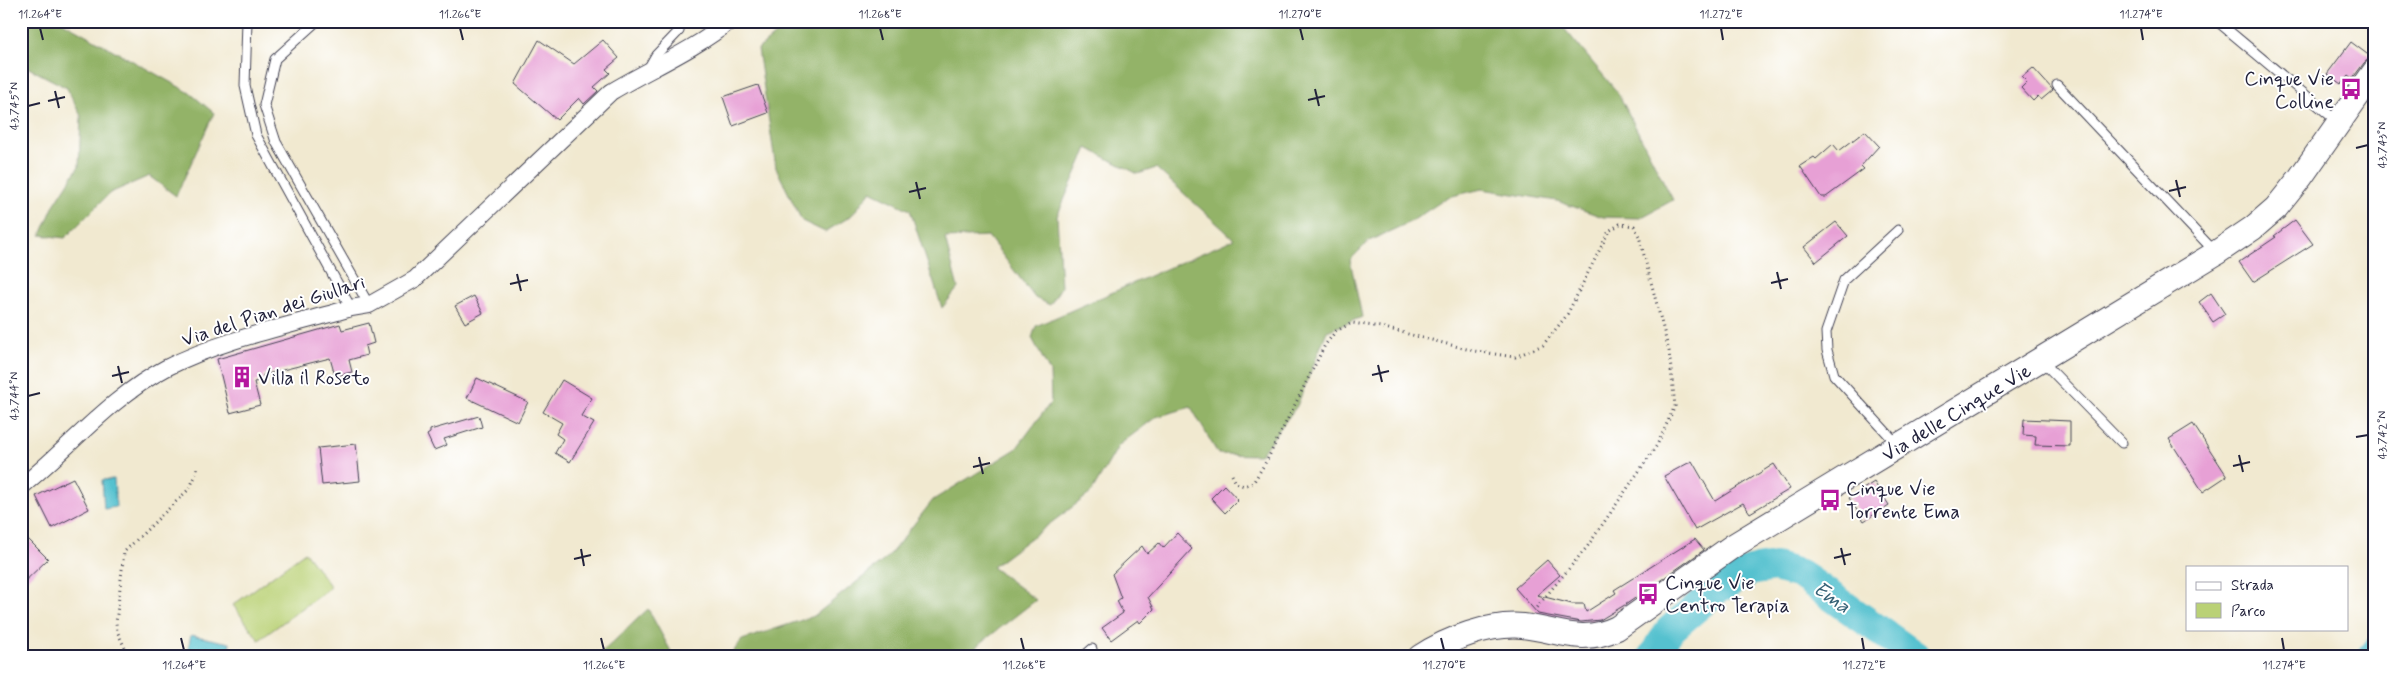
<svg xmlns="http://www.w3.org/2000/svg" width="2396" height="678" font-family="Mynerve,sans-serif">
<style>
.green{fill:#bad176;stroke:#6e7a58}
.forest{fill:#93b367;stroke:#5a6a51}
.water{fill:#55c1cf;stroke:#3c7285}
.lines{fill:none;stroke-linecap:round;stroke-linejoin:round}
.river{stroke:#55c1cf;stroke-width:30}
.building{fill:#e7a0d5}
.lane-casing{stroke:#414051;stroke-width:11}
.street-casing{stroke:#414051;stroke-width:18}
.secondary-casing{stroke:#414051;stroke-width:26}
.path{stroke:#414051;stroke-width:3;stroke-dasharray:1 4;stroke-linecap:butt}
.lane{stroke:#fff;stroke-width:9}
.street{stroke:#fff;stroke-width:16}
.secondary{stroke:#fff;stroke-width:24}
.ticks{fill:none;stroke:#22223b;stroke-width:2}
.labels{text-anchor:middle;stroke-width:4;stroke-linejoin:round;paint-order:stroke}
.poi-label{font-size:20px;fill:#22223b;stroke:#fff;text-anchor:start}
.street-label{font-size:20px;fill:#22223b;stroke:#fff}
.water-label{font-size:21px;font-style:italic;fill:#366276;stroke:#fff}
.neatline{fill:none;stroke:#22223b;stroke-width:2}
.ticks-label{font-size:12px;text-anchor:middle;fill:#22223b}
</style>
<rect width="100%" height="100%" fill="#fff"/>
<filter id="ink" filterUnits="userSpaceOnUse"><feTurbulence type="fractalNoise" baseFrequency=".02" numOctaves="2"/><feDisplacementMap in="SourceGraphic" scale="10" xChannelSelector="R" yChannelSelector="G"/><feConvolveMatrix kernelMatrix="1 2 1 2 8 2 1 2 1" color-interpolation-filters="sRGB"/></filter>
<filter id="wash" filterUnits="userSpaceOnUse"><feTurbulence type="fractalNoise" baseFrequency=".0096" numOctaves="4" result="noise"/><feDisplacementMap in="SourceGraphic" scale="20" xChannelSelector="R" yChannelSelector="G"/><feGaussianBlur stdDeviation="1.12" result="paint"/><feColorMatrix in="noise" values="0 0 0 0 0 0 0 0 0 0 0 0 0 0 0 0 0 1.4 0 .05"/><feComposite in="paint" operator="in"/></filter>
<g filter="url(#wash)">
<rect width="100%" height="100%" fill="#f1e9d0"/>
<path class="green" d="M 305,552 L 331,587 L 259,640 L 233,605 Z"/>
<path class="forest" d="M 21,21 L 61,21 L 190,93 L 214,113 L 176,196 L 149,176 L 110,193 L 65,238 L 41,235 L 54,205 L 79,166 L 81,116 L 67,88 L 21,64 Z
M 792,21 L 1558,21 L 1618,93 L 1673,200 L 1640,218 L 1603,217 L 1557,201 L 1482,189 L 1448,197 L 1412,221 L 1369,241 L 1350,260 L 1362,317 L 1327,331 L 1297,406 L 1260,455 L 1218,454 L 1191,407 L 1156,417 L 1119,445 L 1091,493 L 992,567 L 1036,600 L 977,646 L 969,657 L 729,657 L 742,640 L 814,616 L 888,557 L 933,500 L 1016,449 L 1051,402 L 1050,372 L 1032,338 L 1036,326 L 1234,239 L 1156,168 L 1138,174 L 1087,148 L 1057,216 L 1061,287 L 1050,305 L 1035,298 L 988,236 L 945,238 L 958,288 L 942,308 L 910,210 L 871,191 L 851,216 L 825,232 L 802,221 L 776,168 L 758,49 Z
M 648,609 L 674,657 L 597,657 Z"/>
<path class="water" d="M 114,479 L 116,507 L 104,509 L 102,480 Z
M 191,635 L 230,643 L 228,657 L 188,648 Z"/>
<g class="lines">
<path class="river" d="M 1652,657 L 1670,630 L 1718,589 L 1750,571 L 1775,567 L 1800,574 L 1917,657
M 2371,657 L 2375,652"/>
</g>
<g id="blocks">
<path class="building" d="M 539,40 L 574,64 L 603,40 L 619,58 L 606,69 L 610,73 L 594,87 L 598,91 L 584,104 L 579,98 L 557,120 L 515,84 Z
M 2351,42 L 2371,57 L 2364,63 L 2352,79 L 2348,76 L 2341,84 L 2327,74 Z
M 2033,68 L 2053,90 L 2041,100 L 2038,96 L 2033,101 L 2021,88 L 2027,82 L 2022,77 Z
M 758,85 L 768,113 L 733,126 L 723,97 Z
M 1865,131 L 1879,146 L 1861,166 L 1864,169 L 1826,197 L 1821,197 L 1800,166 L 1814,157 L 1816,159 L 1833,144 L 1839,151 Z
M 2295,220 L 2313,244 L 2253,282 L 2239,262 L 2276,237 L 2274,236 Z
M 1836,222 L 1848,236 L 1816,262 L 1804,247 Z
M 2211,293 L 2225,314 L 2213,322 L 2199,302 Z
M 474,296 L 483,313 L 465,323 L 455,306 Z
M 369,323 L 374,343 L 365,346 L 367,355 L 349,360 L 352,372 L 335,376 L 330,358 L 263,375 L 264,380 L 254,382 L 260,405 L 230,413 L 217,359 L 340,324 L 342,330 Z
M 477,378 L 528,402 L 518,422 L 467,398 Z
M 562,380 L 592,398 L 581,416 L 594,423 L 570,462 L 555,453 L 563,439 L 556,434 L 562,423 L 543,412 Z
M 479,416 L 482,427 L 444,439 L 447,445 L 434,450 L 427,435 L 430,433 L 430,430 Z
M 2024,419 L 2070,421 L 2070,446 L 2035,445 L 2036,436 L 2023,435 Z
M 2193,424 L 2227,476 L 2203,492 L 2169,439 Z
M 356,444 L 360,481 L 322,485 L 318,448 Z
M 1692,461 L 1715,501 L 1774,464 L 1790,489 L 1750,513 L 1743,503 L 1695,530 L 1664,476 Z
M 73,478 L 89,509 L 52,528 L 36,496 Z
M 1874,482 L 1889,505 L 1864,521 L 1849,498 Z
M 1224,485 L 1238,500 L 1225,513 L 1211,498 Z
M 1177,533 L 1192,549 L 1148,597 L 1154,609 L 1140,623 L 1138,620 L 1111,640 L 1102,628 L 1123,613 L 1117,601 L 1121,598 L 1112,574 L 1142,546 L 1147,554 L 1159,543 L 1163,548 Z
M 28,539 L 48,559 L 21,585 L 21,545 Z
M 1695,539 L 1704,550 L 1628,603 L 1600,620 L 1581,622 L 1538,614 L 1515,588 L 1547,560 L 1560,575 L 1537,595 L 1572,604 L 1584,604 L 1586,612 L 1616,593 L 1614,590 Z"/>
</g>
</g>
<g filter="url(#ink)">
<use href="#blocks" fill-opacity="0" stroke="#414051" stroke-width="1"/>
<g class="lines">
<g class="lane-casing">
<path id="lane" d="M 247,21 L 245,86 L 256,135 L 351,308
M 317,21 L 275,59 L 264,105 L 276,142 L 369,305
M 2217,21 L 2338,122
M 648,69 L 656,55 L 679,31 L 680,26 L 677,21
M 2057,85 L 2216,253
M 2041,360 L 2122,443
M 1897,444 L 1834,375 L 1827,350 L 1826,332 L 1844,280 L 1898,230
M 21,531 L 21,535
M 1083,657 L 1092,649"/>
</g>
<g class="street-casing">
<path id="street" d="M 21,487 C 69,448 111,397 166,368 C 223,339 289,326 351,308 L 369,305 L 415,279 L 611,92 C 651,68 694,50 730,21"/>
</g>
<g class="secondary-casing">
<path id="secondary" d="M 1420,657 C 1447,639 1490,623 1523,626 C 1558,630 1582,645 1617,628 L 1733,546 L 2216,253 L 2253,228 L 2276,208 L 2300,178 L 2375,71"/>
</g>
<path class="path" d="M 1232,475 L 1236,483 L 1244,486 L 1253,483 L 1267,460 L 1325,345 L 1336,331 L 1352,323 L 1381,327 L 1474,351 L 1515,357 L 1543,345 L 1567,315 L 1609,231 L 1620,224 L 1634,226 L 1639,236 L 1669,351 L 1675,406 L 1657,445 L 1587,547 L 1536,608
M 127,650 L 169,657
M 129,657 L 117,631 L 116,623 L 124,552 L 189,489 L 195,477 L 197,468"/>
<use href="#lane" class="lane"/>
<use href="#street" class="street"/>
<use href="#secondary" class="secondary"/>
</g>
</g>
<path class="ticks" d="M 40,28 L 43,40M 460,28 L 463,40M 880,28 L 883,40M 1300,28 L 1303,40M 1721,28 L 1723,40M 2141,28 L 2143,40M 1315,89 L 1319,106M 55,91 L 59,108M 1308,100 L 1325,96M 48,101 L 65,97M 28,106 L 40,103M 2356,148 L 2368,145M 2176,180 L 2180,197M 916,182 L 920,199M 2169,191 L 2186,187M 909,192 L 926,188M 1777,272 L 1781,289M 517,274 L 521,291M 1771,283 L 1788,279M 510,284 L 528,280M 1378,365 L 1382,382M 118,366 L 122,383M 1372,375 L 1389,371M 112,376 L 129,372M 28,396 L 40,393M 2356,437 L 2368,435M 2239,455 L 2243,472M 979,457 L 983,474M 2233,466 L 2250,462M 973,467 L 990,463M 1841,548 L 1845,565M 581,549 L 584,566M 1834,558 L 1851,554M 574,559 L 591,555M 181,638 L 184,650M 601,638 L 604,650M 1021,638 L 1024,650M 1441,638 L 1444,650M 1862,638 L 1864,650M 2282,638 L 2284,650"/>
<defs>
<g id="bus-bare" transform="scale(1.725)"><path d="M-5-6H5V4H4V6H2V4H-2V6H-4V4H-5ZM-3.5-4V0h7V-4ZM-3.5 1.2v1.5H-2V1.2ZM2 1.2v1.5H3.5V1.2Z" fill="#b5179e" stroke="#fff" stroke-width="2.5" paint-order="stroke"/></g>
<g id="building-bare" transform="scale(1.725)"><path d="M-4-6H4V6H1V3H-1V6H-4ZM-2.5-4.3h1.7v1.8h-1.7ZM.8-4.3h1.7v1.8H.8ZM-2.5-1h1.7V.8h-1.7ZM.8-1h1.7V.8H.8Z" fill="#b5179e" stroke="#fff" stroke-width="2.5" paint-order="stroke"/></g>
</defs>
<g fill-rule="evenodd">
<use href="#bus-bare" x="2351" y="89"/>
<use href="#building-bare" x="242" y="377"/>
<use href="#bus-bare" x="1830" y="500"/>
<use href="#bus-bare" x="1648" y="594"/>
</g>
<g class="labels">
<g class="poi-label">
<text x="2334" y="85" text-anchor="end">Cinque Vie<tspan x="2334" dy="23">Colline</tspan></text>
<text x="258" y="384">Villa il Roseto</text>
<text x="1846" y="495">Cinque Vie<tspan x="1846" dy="23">Torrente Ema</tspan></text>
<text x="1665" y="589">Cinque Vie<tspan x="1665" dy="23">Centro Terapia</tspan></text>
</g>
<g class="street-label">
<text transform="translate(273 310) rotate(-18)" y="7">Via del Pian dei Giullari</text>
<text transform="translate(1956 412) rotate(-31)" y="7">Via delle Cinque Vie</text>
</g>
<g class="water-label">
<text transform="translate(1832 597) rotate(35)" y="7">Ema</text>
</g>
</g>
<rect width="2396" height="678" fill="none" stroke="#fff" stroke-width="55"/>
<rect x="2186" y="566" width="162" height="65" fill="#ffffff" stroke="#a7a7b1"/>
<rect x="2196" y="582" width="25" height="8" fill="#ffffff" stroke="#a7a7b1"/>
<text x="2231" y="590" font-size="15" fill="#22223b">Strada</text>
<rect x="2196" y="603" width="25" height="15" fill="#bad176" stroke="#a7a7b1"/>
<text x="2231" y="616" font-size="15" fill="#22223b">Parco</text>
<rect x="28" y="28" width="2340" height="622" class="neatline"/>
<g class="ticks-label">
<text x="40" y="18">11.264°E</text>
<text x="460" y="18">11.266°E</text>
<text x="880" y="18">11.268°E</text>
<text x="1300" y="18">11.270°E</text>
<text x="1721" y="18">11.272°E</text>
<text x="2141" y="18">11.274°E</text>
<text transform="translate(14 106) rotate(-90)" y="4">43.745°N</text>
<text transform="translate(2382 145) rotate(-90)" y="4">43.743°N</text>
<text transform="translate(14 396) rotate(-90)" y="4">43.744°N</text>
<text transform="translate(2382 435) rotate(-90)" y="4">43.742°N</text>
<text x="184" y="669">11.264°E</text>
<text x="604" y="669">11.266°E</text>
<text x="1024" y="669">11.268°E</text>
<text x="1444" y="669">11.270°E</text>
<text x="1864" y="669">11.272°E</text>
<text x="2284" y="669">11.274°E</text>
</g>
</svg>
